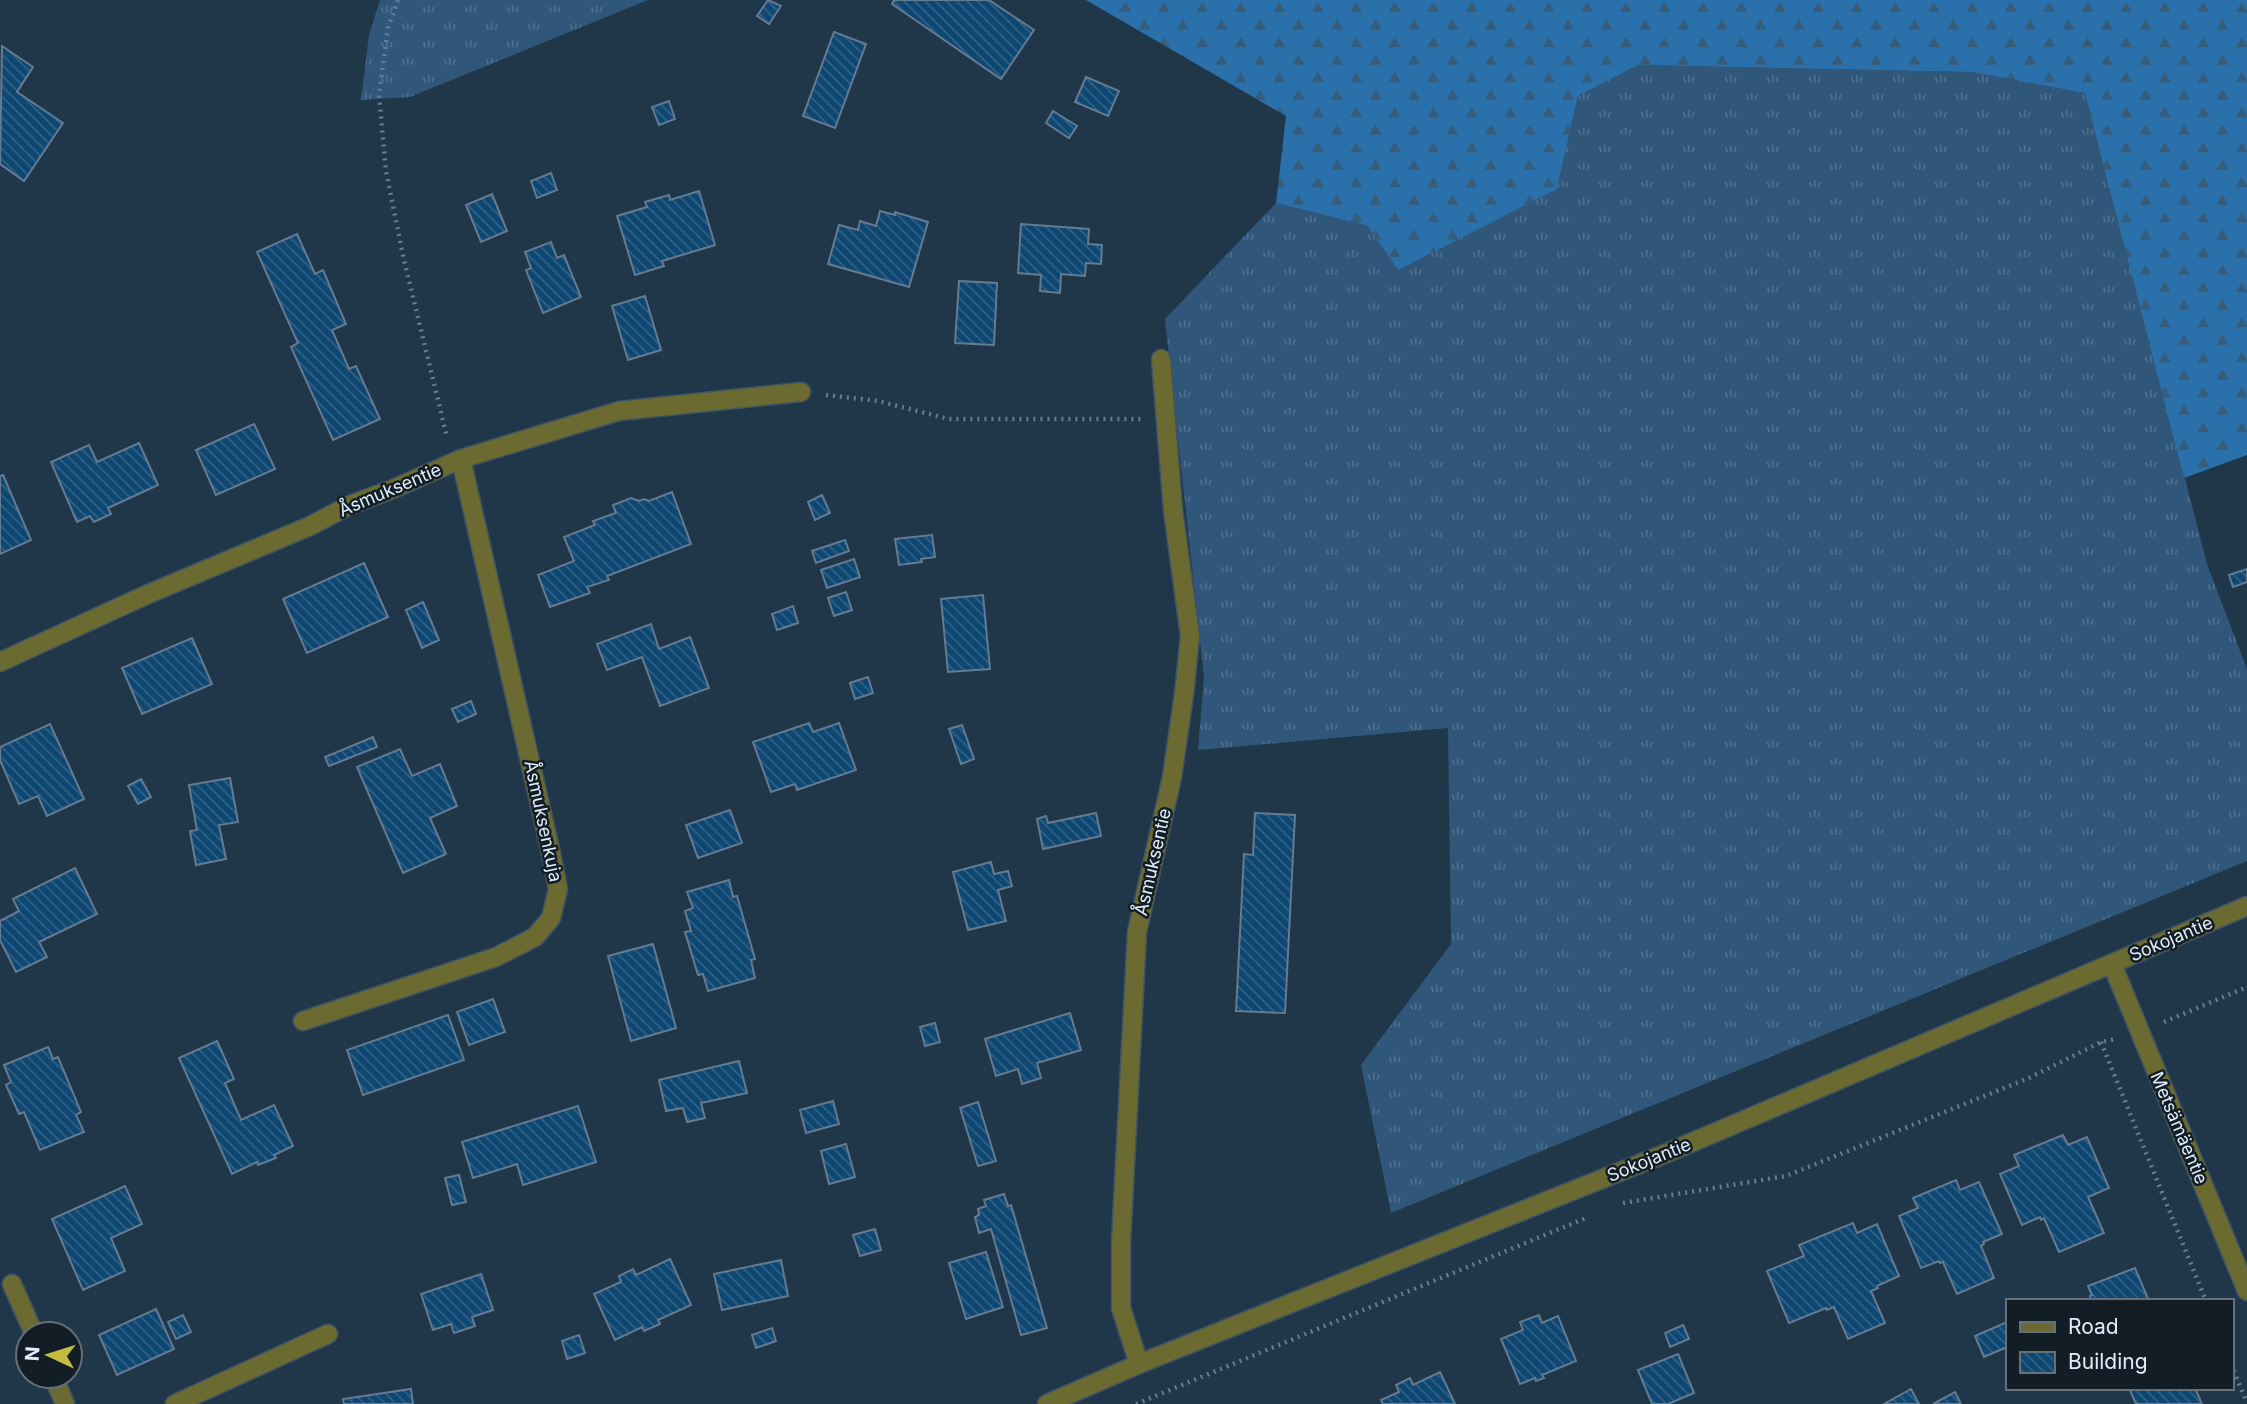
<svg xmlns="http://www.w3.org/2000/svg" width="2247" height="1404" font-family="Inter,sans-serif">
<style>
.grass{fill:url(#grass-tufts)}
.forest{fill:url(#forest-firs)}
.building{fill:url(#building-back-hatch);stroke:#647b92;stroke-width:2}
.lines{fill:none;stroke-linecap:round;stroke-linejoin:round}
.minor-casing{stroke:#3f5365;stroke-width:21}
.path{stroke:#6a7c8d;stroke-width:4.5;stroke-dasharray:2 5;stroke-linecap:butt}
.minor{stroke:#6b6a31;stroke-width:18}
.labels{text-anchor:middle;stroke-width:5;stroke-linejoin:round;paint-order:stroke}
.street-label{font-size:18px;fill:#e0edfa;stroke:#131d25}
</style>
<defs>
<pattern id="grass-tufts" width="24" height="20" patternUnits="userSpaceOnUse" patternTransform="scale(1.75)"><rect width="24" height="20" fill="#305779"/><path d="M3 7l-1-3M5 7V3M7 7l1-3M15 17l-1-3M17 17v-4M19 17l1-3" fill="none" stroke="#4e6f8d"/></pattern>
<pattern id="forest-firs" width="22" height="20" patternUnits="userSpaceOnUse" patternTransform="scale(1.75)"><rect width="22" height="20" fill="#2a71ab"/><path d="M5 1l3.5 6h-7zM16 11l3.5 6h-7z" fill="#365c7b"/></pattern>
<pattern id="building-back-hatch" width="6" height="6" patternUnits="userSpaceOnUse" patternTransform="scale(1.75)"><rect width="6" height="6" fill="#0e4771"/><path d="M-1 5l2 2M0 0l6 6M5-1l2 2" fill="none" stroke="#316286"/></pattern>
</defs>
<rect width="100%" height="100%" fill="#203649"/>
<path class="grass" d="M 380,0 L 648,0 L 410,97 L 361,100 L 369,35 Z
M 1638,65 L 1971,72 L 2086,93 L 2207,564 L 2247,669 L 2247,861 L 1391,1213 L 1361,1065 L 1451,944 L 1448,728 L 1198,750 L 1204,677 L 1165,319 L 1276,203 L 1368,226 L 1557,189 L 1578,96 Z"/>
<path class="forest" d="M 1086,0 L 2247,0 L 2247,455 L 2184,478 L 2085,93 L 1971,72 L 1638,65 L 1578,96 L 1557,189 L 1398,270 L 1368,226 L 1276,203 L 1286,116 Z"/>
<path class="building" d="M 768,0 L 781,6 L 769,24 L 757,16 Z
M 894,0 L 989,0 L 1034,30 L 1001,79 L 892,4 Z
M 834,32 L 866,44 L 835,128 L 803,116 Z
M 2,46 L 33,67 L 17,92 L 63,123 L 24,181 L 0,164 Z
M 1086,77 L 1119,91 L 1108,116 L 1075,102 Z
M 669,101 L 675,119 L 659,125 L 652,107 Z
M 1053,111 L 1077,126 L 1069,138 L 1046,123 Z
M 551,173 L 557,190 L 537,198 L 531,181 Z
M 699,191 L 715,245 L 662,261 L 664,266 L 635,275 L 617,216 L 647,207 L 645,202 L 669,195 L 670,200 Z
M 492,194 L 507,231 L 481,242 L 466,205 Z
M 880,211 L 895,215 L 895,212 L 928,222 L 909,287 L 828,264 L 839,225 L 858,230 L 860,221 L 876,226 Z
M 1021,224 L 1089,229 L 1088,244 L 1102,245 L 1101,264 L 1086,263 L 1085,276 L 1061,274 L 1060,293 L 1040,291 L 1041,275 L 1018,273 Z
M 297,234 L 315,274 L 323,270 L 346,324 L 332,330 L 349,369 L 356,366 L 380,419 L 333,440 L 291,347 L 298,343 L 257,252 Z
M 551,242 L 557,258 L 564,255 L 581,297 L 543,313 L 526,270 L 531,268 L 525,252 Z
M 959,281 L 997,283 L 994,345 L 955,343 Z
M 645,296 L 661,350 L 628,360 L 612,306 Z
M 254,424 L 275,469 L 216,495 L 196,450 Z
M 139,443 L 158,485 L 108,508 L 111,514 L 94,522 L 90,516 L 77,522 L 51,462 L 89,445 L 97,462 Z
M 3,475 L 31,540 L 0,554 L 0,476 Z
M 672,492 L 691,544 L 607,576 L 609,580 L 587,587 L 590,593 L 550,607 L 538,575 L 574,561 L 564,537 L 595,525 L 593,521 L 616,513 L 613,505 L 631,498 L 639,501 L 644,499 L 649,501 Z
M 822,495 L 830,513 L 815,520 L 808,502 Z
M 932,535 L 935,557 L 921,559 L 922,562 L 899,565 L 895,539 Z
M 845,540 L 849,551 L 816,563 L 812,551 Z
M 854,559 L 860,577 L 827,588 L 821,570 Z
M 364,563 L 388,617 L 307,653 L 283,599 Z
M 2247,569 L 2247,582 L 2233,587 L 2229,575 Z
M 846,592 L 852,610 L 834,616 L 828,598 Z
M 983,595 L 990,669 L 948,672 L 941,599 Z
M 423,602 L 439,640 L 422,648 L 406,610 Z
M 793,606 L 798,623 L 777,630 L 772,614 Z
M 651,624 L 659,649 L 690,637 L 709,688 L 660,706 L 642,657 L 607,670 L 597,644 Z
M 192,638 L 212,684 L 142,714 L 122,668 Z
M 868,677 L 873,693 L 855,699 L 850,683 Z
M 471,701 L 476,714 L 458,722 L 452,709 Z
M 809,723 L 813,732 L 839,723 L 856,770 L 797,790 L 795,784 L 771,792 L 753,742 Z
M 50,724 L 84,799 L 47,816 L 38,796 L 19,804 L 0,760 L 0,747 Z
M 962,725 L 974,759 L 961,764 L 949,729 Z
M 373,737 L 377,747 L 329,766 L 325,757 Z
M 400,749 L 412,776 L 440,764 L 457,806 L 430,818 L 446,854 L 403,873 L 357,767 Z
M 230,778 L 238,822 L 219,825 L 226,859 L 196,865 L 190,831 L 197,830 L 189,785 Z
M 141,779 L 151,797 L 138,804 L 128,786 Z
M 730,810 L 742,843 L 698,858 L 686,825 Z
M 1096,813 L 1101,836 L 1043,849 L 1037,819 L 1046,816 L 1048,823 Z
M 1255,813 L 1295,815 L 1285,1013 L 1236,1011 L 1244,854 L 1253,855 Z
M 991,862 L 994,874 L 1008,871 L 1012,886 L 998,890 L 1006,921 L 968,930 L 953,872 Z
M 75,868 L 97,914 L 39,942 L 47,957 L 16,972 L 0,940 L 0,921 L 19,911 L 13,899 Z
M 729,880 L 733,897 L 737,896 L 755,959 L 751,960 L 755,978 L 708,991 L 703,974 L 698,975 L 685,932 L 691,931 L 685,911 L 693,908 L 687,892 Z
M 653,944 L 676,1028 L 631,1041 L 608,956 Z
M 493,999 L 505,1032 L 469,1045 L 457,1012 Z
M 1070,1013 L 1081,1050 L 1037,1063 L 1041,1078 L 1022,1084 L 1018,1069 L 996,1076 L 985,1039 Z
M 448,1015 L 464,1060 L 363,1095 L 347,1050 Z
M 935,1023 L 940,1042 L 925,1046 L 920,1027 Z
M 217,1041 L 234,1079 L 225,1083 L 241,1120 L 274,1105 L 293,1146 L 274,1155 L 276,1158 L 258,1165 L 257,1162 L 232,1174 L 179,1058 Z
M 48,1047 L 53,1059 L 58,1057 L 81,1112 L 76,1115 L 84,1132 L 40,1150 L 24,1112 L 19,1114 L 6,1085 L 11,1082 L 4,1065 Z
M 739,1061 L 747,1093 L 701,1103 L 705,1118 L 687,1122 L 683,1108 L 666,1111 L 659,1080 Z
M 833,1101 L 839,1124 L 806,1133 L 800,1110 Z
M 978,1102 L 996,1161 L 978,1166 L 960,1108 Z
M 578,1106 L 596,1162 L 523,1185 L 517,1164 L 473,1178 L 462,1142 Z
M 2063,1135 L 2068,1145 L 2087,1137 L 2109,1188 L 2088,1197 L 2104,1233 L 2059,1252 L 2044,1218 L 2041,1220 L 2040,1217 L 2022,1225 L 2000,1174 L 2019,1166 L 2014,1155 Z
M 846,1144 L 855,1177 L 829,1184 L 821,1151 Z
M 459,1175 L 466,1202 L 452,1205 L 445,1178 Z
M 1956,1180 L 1960,1190 L 1979,1182 L 2002,1234 L 1983,1242 L 1984,1244 L 1981,1246 L 1994,1278 L 1957,1294 L 1943,1262 L 1940,1263 L 1939,1261 L 1921,1268 L 1899,1216 L 1918,1208 L 1913,1198 Z
M 125,1186 L 142,1224 L 111,1238 L 125,1271 L 83,1290 L 52,1219 Z
M 1004,1194 L 1008,1206 L 1011,1205 L 1047,1328 L 1021,1335 L 991,1229 L 979,1233 L 975,1217 L 979,1215 L 978,1209 L 986,1206 L 984,1200 Z
M 1853,1223 L 1857,1233 L 1877,1224 L 1899,1276 L 1877,1286 L 1878,1288 L 1871,1291 L 1885,1323 L 1848,1339 L 1834,1307 L 1827,1310 L 1826,1308 L 1789,1323 L 1767,1271 L 1804,1256 L 1799,1245 Z
M 875,1229 L 881,1250 L 860,1256 L 853,1235 Z
M 986,1252 L 1003,1307 L 966,1319 L 949,1263 Z
M 670,1259 L 691,1305 L 658,1320 L 660,1324 L 644,1331 L 642,1327 L 615,1340 L 594,1294 L 621,1282 L 619,1276 L 633,1269 L 636,1275 Z
M 781,1260 L 788,1296 L 722,1310 L 714,1274 Z
M 2135,1268 L 2149,1301 L 2091,1301 L 2090,1296 L 2092,1295 L 2088,1286 Z
M 481,1274 L 493,1310 L 472,1317 L 475,1326 L 454,1333 L 451,1324 L 433,1330 L 421,1294 Z
M 156,1309 L 174,1349 L 117,1375 L 99,1335 Z
M 183,1315 L 191,1332 L 176,1339 L 168,1322 Z
M 1539,1315 L 1542,1323 L 1558,1316 L 1576,1361 L 1542,1375 L 1544,1378 L 1536,1381 L 1535,1378 L 1520,1384 L 1501,1339 L 1523,1330 L 1520,1322 Z
M 2007,1322 L 2007,1347 L 1984,1357 L 1975,1336 Z
M 1683,1325 L 1689,1339 L 1670,1347 L 1665,1333 Z
M 772,1328 L 776,1341 L 756,1348 L 752,1335 Z
M 579,1335 L 585,1353 L 567,1359 L 562,1341 Z
M 1678,1354 L 1694,1393 L 1668,1404 L 1652,1404 L 1638,1370 Z
M 1440,1372 L 1455,1404 L 1383,1404 L 1381,1400 L 1399,1392 L 1396,1385 L 1410,1378 L 1413,1385 Z
M 2129,1388 L 2195,1388 L 2202,1404 L 2136,1404 Z
M 411,1389 L 413,1404 L 344,1404 L 343,1399 Z
M 1911,1389 L 1919,1404 L 1884,1404 Z
M 1955,1392 L 1961,1404 L 1933,1404 Z"/>
<g class="lines">
<g class="minor-casing">
<path id="minor" d="M 0,662 L 146,595 L 310,526 L 350,505 L 393,489 L 461,459 L 619,411 L 801,392
M 2112,964 L 2247,1291
M 303,1021 L 496,957 L 535,937 L 551,918 L 558,889 L 550,849 L 461,459
M 12,1284 L 34,1334
M 1139,1364 L 1121,1308 L 1121,1242 L 1137,932 L 1172,777 L 1184,694 L 1190,636 L 1173,510 L 1161,359
M 53,1376 L 65,1404
M 175,1404 L 328,1334
M 1047,1404 L 1139,1364 L 1667,1153 L 2247,906"/>
</g>
<path class="path" d="M 398,0 L 388,28 L 379,95 L 386,171 L 404,260 L 447,437
M 826,395 L 878,401 L 949,419 L 1141,419
M 2164,1022 L 2247,987
M 2101,1042 L 2206,1301
M 1623,1203 L 1786,1176 L 2029,1078 L 2101,1042 L 2116,1039
M 2231,1364 L 2247,1403
M 1136,1404 L 1586,1218"/>
<use href="#minor" class="minor"/>
</g>
<g class="labels">
<g class="street-label">
<text transform="translate(390 490) rotate(-23)" y="6">Åsmuksentie</text>
<text transform="translate(543 821) rotate(78)" y="6">Åsmuksenkuja</text>
<text transform="translate(1153 862) rotate(-77)" y="6">Åsmuksentie</text>
<text transform="translate(2171 939) rotate(-23)" y="6">Sokojantie</text>
<text transform="translate(2179 1128) rotate(67)" y="6">Metsämäentie</text>
<text transform="translate(1649 1160) rotate(-22)" y="6">Sokojantie</text>
</g>
</g>
<rect x="2006" y="1299" width="228" height="91" fill="#131d25" stroke="#65707a" stroke-width="2"/>
<rect x="2020" y="1322" width="35" height="10" fill="#6b6a31" stroke="#65707a" stroke-width="2"/>
<text x="2068" y="1334" font-size="21" fill="#e0edfa">Road</text>
<rect x="2020" y="1352" width="35" height="21" fill="url(#building-back-hatch)" stroke="#65707a" stroke-width="2"/>
<text x="2068" y="1369" font-size="21" fill="#e0edfa">Building</text>
<g transform="translate(49 1355) rotate(274)"><circle r="33" fill="#131d25" stroke="#65707a" stroke-width="2"/>
<path d="M0-5L12 26L0 18L-12 26Z" fill="#c2bd3f"/>
<text y="-10" font-size="19" font-weight="bold" text-anchor="middle" fill="#e0edfa">N</text>
</g>
</svg>
